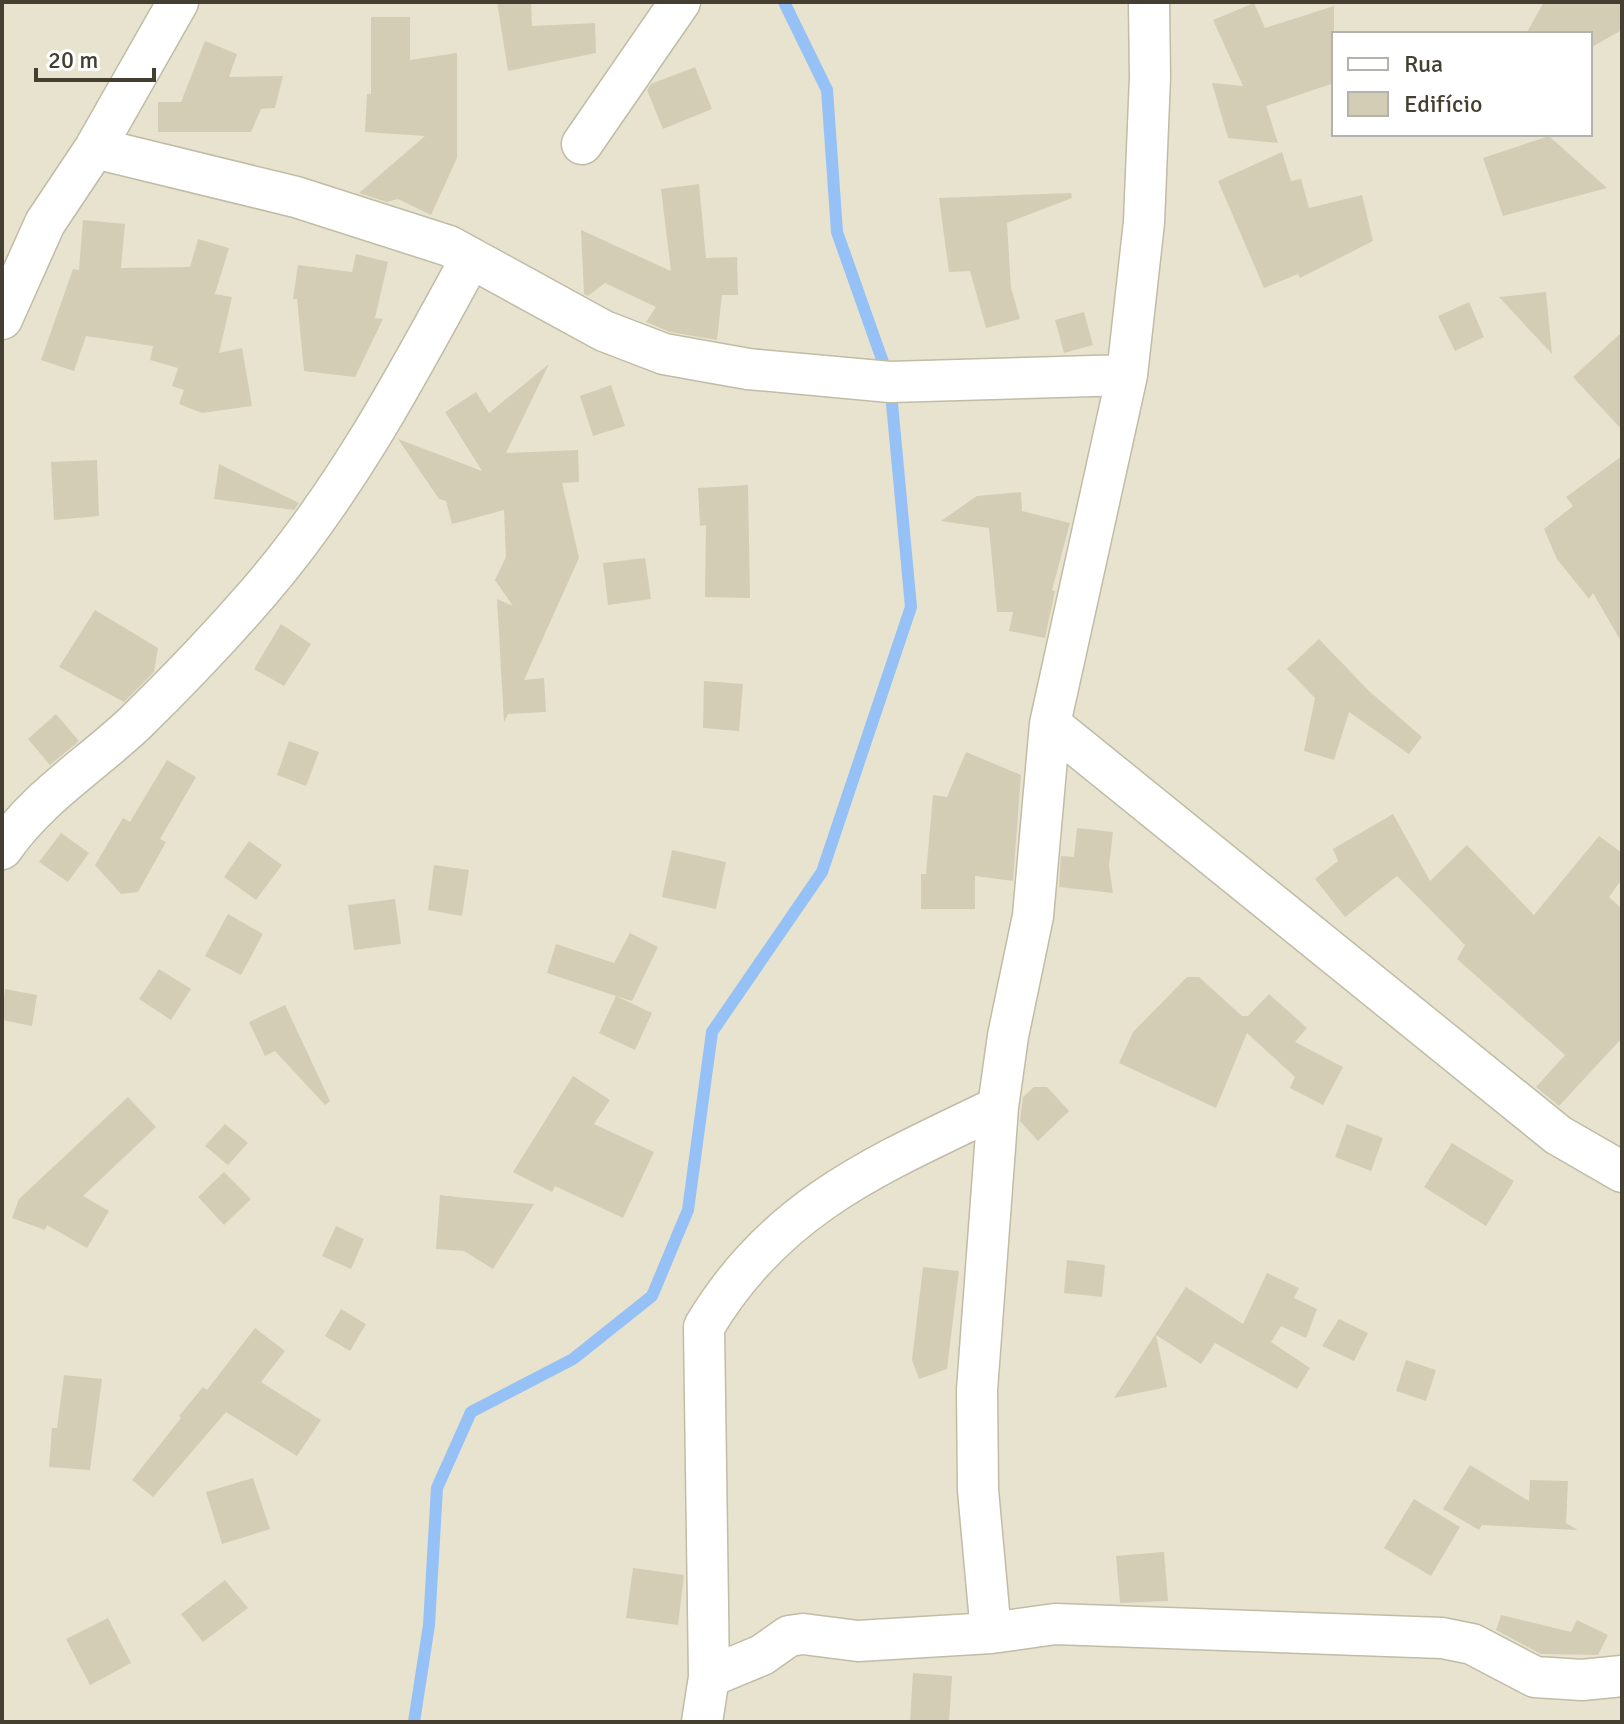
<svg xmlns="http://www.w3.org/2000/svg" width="1624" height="1724" font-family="Signika,sans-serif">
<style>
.residential{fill:#e7e3ce;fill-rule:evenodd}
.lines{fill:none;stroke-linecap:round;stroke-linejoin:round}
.stream{stroke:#95c1f7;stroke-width:12}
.building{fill:#d4cdb5}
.minor-casing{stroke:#c1bca5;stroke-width:43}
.minor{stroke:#fff;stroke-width:40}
</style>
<rect width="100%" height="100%" fill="#f2f0e0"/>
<path class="residential" d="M 2,2 L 1622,2 L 1622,1722 L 2,1722 ZM 1334,34 L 1590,34 L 1590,134 L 1334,134 Z"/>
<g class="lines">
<path class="stream" d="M 414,1722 L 429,1625 L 437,1488 L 471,1412 L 573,1359 L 652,1296 L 688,1210 L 712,1032 L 822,872 L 911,607 L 890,382 L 837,232 L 827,90 L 784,2"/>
</g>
<path class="building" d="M 497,2 L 531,2 L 532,26 L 595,23 L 596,53 L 508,71 Z
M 1544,2 L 1622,2 L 1622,30 L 1590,48 L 1590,34 L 1526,34 Z
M 1254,3 L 1265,28 L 1334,6 L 1334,83 L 1266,106 L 1278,143 L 1228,138 L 1212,83 L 1243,86 L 1213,20 Z
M 371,17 L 410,17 L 410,60 L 457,53 L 457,158 L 431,215 L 398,199 L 387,202 L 359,193 L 425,136 L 365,132 L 367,94 L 371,94 Z
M 205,41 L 237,54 L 229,77 L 283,76 L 275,108 L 261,109 L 251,132 L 158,132 L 158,102 L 181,102 Z
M 695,67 L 712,109 L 663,129 L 647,90 L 651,84 Z
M 1549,136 L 1607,188 L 1503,216 L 1483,158 Z
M 1282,152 L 1291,181 L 1301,179 L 1309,208 L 1362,195 L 1373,241 L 1300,278 L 1298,274 L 1264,288 L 1218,181 Z
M 699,184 L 706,258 L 737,257 L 738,295 L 722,295 L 717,340 L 670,332 L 646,322 L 656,307 L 605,283 L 588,296 L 584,294 L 581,230 L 671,271 L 661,189 Z
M 1071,193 L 1072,198 L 1007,223 L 1011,288 L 1020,319 L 986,328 L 970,271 L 949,272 L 939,198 Z
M 83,220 L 125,224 L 121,268 L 190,267 L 198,239 L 229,248 L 215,294 L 232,297 L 219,353 L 242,348 L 252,406 L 202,413 L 179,404 L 184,390 L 172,386 L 178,368 L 150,360 L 153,346 L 86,336 L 74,371 L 41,360 L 73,269 L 79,270 Z
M 356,254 L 388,262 L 375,318 L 383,319 L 355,377 L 304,371 L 297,299 L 293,299 L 298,265 L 352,272 Z
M 1546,292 L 1552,354 L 1499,297 Z
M 1469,302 L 1484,337 L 1455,351 L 1438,316 Z
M 1084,312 L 1093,345 L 1064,353 L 1055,320 Z
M 1622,332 L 1622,430 L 1573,377 Z
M 549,364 L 506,453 L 578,450 L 579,482 L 562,483 L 579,558 L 524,680 L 544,678 L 546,712 L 508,714 L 504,722 L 497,599 L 513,606 L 495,580 L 506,557 L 504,510 L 452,524 L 446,501 L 439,499 L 398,439 L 482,471 L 445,412 L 476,392 L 489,413 Z
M 611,385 L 625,426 L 593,436 L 580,396 Z
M 1622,456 L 1622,643 L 1593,593 L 1589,599 L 1557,559 L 1544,529 L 1573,506 L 1566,497 Z
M 97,460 L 99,516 L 54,520 L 51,462 Z
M 219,464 L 299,503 L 294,510 L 214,499 Z
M 748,485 L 750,598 L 705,597 L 706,525 L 700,526 L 698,488 Z
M 1021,492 L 1022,511 L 1070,523 L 1052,590 L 1055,591 L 1045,638 L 1009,631 L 1013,612 L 997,612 L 989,528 L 941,521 L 977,496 Z
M 645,558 L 651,599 L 608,605 L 603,563 Z
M 95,610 L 158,648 L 154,672 L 124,702 L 59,667 Z
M 281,624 L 311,644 L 284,686 L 254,669 Z
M 1319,639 L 1369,691 L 1422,737 L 1409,754 L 1349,712 L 1334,760 L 1304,751 L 1315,698 L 1287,669 Z
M 704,681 L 743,684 L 739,731 L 703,728 Z
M 56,714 L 79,741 L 50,765 L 28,739 Z
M 289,741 L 319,752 L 306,786 L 277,775 Z
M 966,752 L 1021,775 L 1013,881 L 975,876 L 975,909 L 921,909 L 921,874 L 926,874 L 933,795 L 947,797 Z
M 167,760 L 196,777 L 160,839 L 166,842 L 138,892 L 121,894 L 95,865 L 123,818 L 130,822 Z
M 1393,814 L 1430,881 L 1467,845 L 1534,915 L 1599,836 L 1622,853 L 1622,879 L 1609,897 L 1622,909 L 1622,1038 L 1559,1106 L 1536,1087 L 1565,1055 L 1457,959 L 1465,945 L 1397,876 L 1345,917 L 1315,879 L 1338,861 L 1333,849 Z
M 1077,828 L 1113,832 L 1109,866 L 1113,893 L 1059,887 L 1061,856 L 1074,857 Z
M 61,833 L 89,853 L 68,882 L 39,862 Z
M 249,841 L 282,865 L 256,900 L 224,877 Z
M 672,850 L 726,862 L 716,909 L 662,897 Z
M 434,865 L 469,870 L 462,916 L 428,910 Z
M 395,899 L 401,944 L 354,950 L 348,905 Z
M 228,914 L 263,934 L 241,975 L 205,956 Z
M 630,933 L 658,947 L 632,1001 L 616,996 L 652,1013 L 635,1050 L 599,1033 L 616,996 L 547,973 L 556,944 L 614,963 Z
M 159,969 L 191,989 L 171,1020 L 139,999 Z
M 1187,977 L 1199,977 L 1242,1016 L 1248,1016 L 1269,994 L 1307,1028 L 1295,1042 L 1343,1067 L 1323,1105 L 1290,1088 L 1295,1077 L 1247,1033 L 1216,1108 L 1119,1063 L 1133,1032 Z
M 5,989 L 37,995 L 32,1026 L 2,1020 Z
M 285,1005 L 330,1101 L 325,1105 L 275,1051 L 265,1056 L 249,1022 Z
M 573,1076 L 610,1100 L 594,1124 L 654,1152 L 623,1218 L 555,1186 L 552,1192 L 513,1172 Z
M 1034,1087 L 1047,1087 L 1069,1111 L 1038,1141 L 1020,1121 L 1023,1097 Z
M 128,1097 L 156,1127 L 83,1196 L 109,1211 L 87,1248 L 47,1225 L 45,1230 L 12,1218 L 19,1199 Z
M 225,1124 L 248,1143 L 228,1165 L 205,1146 Z
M 1347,1124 L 1383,1138 L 1371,1171 L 1335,1157 Z
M 1452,1143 L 1514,1181 L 1486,1226 L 1424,1187 Z
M 224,1172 L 251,1199 L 224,1225 L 198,1197 Z
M 440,1195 L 466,1198 L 534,1204 L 493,1269 L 464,1251 L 436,1249 Z
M 336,1226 L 364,1239 L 351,1269 L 322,1256 Z
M 1067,1260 L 1105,1265 L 1102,1297 L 1064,1293 Z
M 923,1267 L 959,1271 L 947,1369 L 919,1379 L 912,1360 Z
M 1267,1273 L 1299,1288 L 1294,1298 L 1317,1309 L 1306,1338 L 1281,1326 L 1271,1342 L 1310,1368 L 1297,1389 L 1215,1343 L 1201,1364 L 1156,1335 L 1167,1387 L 1114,1398 L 1186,1287 L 1243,1324 Z
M 341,1309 L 366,1324 L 350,1351 L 325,1336 Z
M 1339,1319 L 1368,1333 L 1354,1361 L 1322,1346 Z
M 255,1328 L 285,1351 L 261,1382 L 321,1420 L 297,1456 L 226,1412 L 153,1497 L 132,1480 L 181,1418 L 179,1416 L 203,1387 L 207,1390 Z
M 1406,1360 L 1436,1370 L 1426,1401 L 1396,1391 Z
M 64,1375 L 102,1379 L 90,1470 L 49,1467 L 52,1428 L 57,1428 Z
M 1470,1465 L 1529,1501 L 1530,1480 L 1568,1481 L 1566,1523 L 1578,1530 L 1482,1525 L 1479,1530 L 1443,1509 Z
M 253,1478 L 270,1529 L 222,1544 L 206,1492 Z
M 1414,1499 L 1460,1527 L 1431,1576 L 1384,1548 Z
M 1164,1552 L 1168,1601 L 1120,1603 L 1116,1556 Z
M 633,1568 L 684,1575 L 678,1625 L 626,1618 Z
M 225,1580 L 248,1608 L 203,1642 L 181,1614 Z
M 1501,1615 L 1571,1632 L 1577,1620 L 1608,1635 L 1598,1655 L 1541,1654 L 1496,1630 Z
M 108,1618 L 131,1663 L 90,1685 L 66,1639 Z
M 913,1673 L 952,1676 L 949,1722 L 910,1722 Z"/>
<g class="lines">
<g class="minor-casing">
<path id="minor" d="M 582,144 L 680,2
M 95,148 L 296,197 L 449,246 L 604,331 L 664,354 L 748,369 L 890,382 L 1127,375
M 2,319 L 45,223 L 95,148 L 178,2
M 1050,724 L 1558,1135 L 1622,1172
M 2,849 C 37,798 89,766 134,724 C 177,682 220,637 259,592 C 346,491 408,374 471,258
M 991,1633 L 978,1490 L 977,1390 L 998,1107 L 1008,1036 L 1033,916 L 1050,724 L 1127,375 L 1144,222 L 1150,77 L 1149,2
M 709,1677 L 762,1655 L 789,1636 L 803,1634 L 858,1641 L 991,1633 L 1055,1624 L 1442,1638 L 1472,1644 L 1535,1677 L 1582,1680 L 1622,1676
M 702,1722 L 709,1677 L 704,1327 C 775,1207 877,1165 998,1107"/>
</g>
<use href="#minor" class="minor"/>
</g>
<rect width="1624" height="1724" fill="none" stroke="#443f31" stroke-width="8"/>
<rect x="1332" y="32" width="260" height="104" fill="#ffffff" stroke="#b4b2ad" stroke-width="2"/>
<rect x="1348" y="58" width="40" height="12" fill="#ffffff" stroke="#b4b2ad" stroke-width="2"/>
<text x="1404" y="72" font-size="24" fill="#443f31">Rua</text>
<rect x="1348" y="92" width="40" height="24" fill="#d4cdb5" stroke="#b4b2ad" stroke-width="2"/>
<text x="1404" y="112" font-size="24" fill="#443f31">Edifício</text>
<path d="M36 68v12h118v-12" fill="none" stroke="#443f31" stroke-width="4"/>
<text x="48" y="68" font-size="24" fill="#443f31" stroke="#ffffff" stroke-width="6" paint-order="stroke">20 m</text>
</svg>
